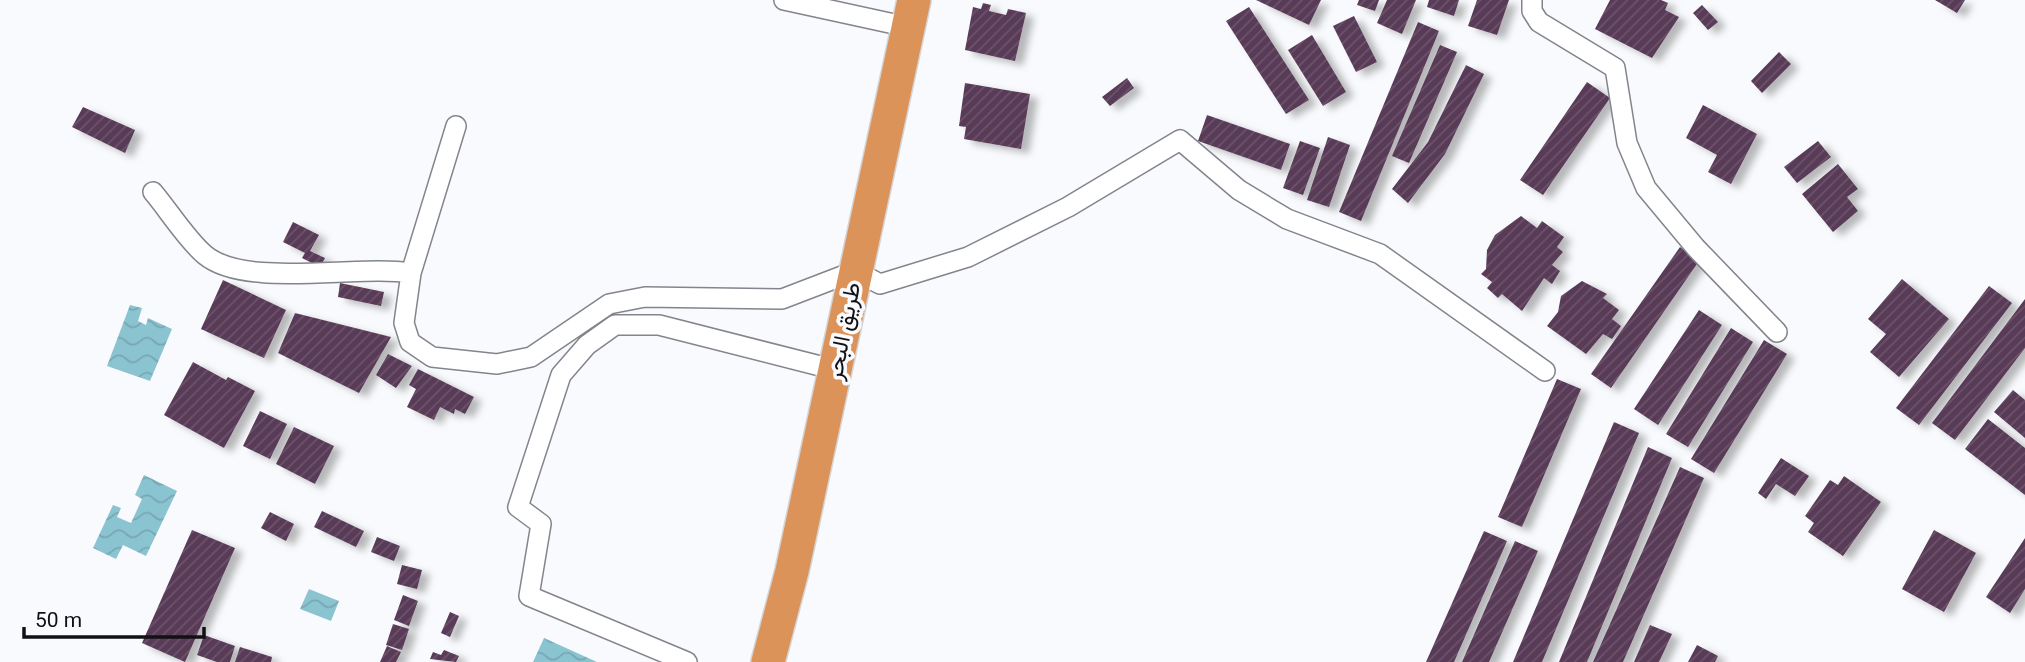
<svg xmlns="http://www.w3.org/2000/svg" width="2025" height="662" font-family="Roboto,Vazirmatn,sans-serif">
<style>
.water{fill:url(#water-waves)}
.building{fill:url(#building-hatch);filter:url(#shadow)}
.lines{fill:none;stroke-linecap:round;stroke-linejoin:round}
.minor-casing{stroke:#83858d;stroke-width:22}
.trunk-casing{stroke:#d4d4d5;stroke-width:36}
.minor{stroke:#fff;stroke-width:19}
.trunk{stroke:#dc935a;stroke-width:33}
.labels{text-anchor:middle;stroke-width:7;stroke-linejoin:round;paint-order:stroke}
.street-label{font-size:23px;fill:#111114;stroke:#f9fafd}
</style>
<defs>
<pattern id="water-waves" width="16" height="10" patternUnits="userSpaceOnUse" patternTransform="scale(1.75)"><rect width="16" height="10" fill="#8bc4d1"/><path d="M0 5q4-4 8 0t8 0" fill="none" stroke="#77a7b3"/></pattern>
<pattern id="building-hatch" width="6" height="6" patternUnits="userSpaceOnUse" patternTransform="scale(1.75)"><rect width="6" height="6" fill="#593a57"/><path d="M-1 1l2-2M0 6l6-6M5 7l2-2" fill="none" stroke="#6c536a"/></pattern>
<filter id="shadow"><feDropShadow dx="8" dy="4.5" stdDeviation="3.5" flood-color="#0004"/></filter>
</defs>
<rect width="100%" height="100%" fill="#f9fafd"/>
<path class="water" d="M 130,305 L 142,308 L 138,321 L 146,325 L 148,318 L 172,329 L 150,381 L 107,366 Z
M 144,475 L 177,491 L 146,556 L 123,545 L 116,559 L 93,548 L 113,505 L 121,508 L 117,517 L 131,523 L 142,499 L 135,495 Z
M 309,589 L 339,601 L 331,621 L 300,609 Z
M 544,638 L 597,662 L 533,662 Z"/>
<path class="building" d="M 1256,0 L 1321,0 L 1309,25 Z
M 1359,0 L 1379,0 L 1375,11 L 1357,5 Z
M 1387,0 L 1416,0 L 1402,34 L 1377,23 Z
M 1429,0 L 1459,0 L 1454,16 L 1427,7 Z
M 1477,0 L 1509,0 L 1497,35 L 1468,26 Z
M 1610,0 L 1661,0 L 1668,3 L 1665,10 L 1679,17 L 1652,58 L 1595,29 Z
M 1935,0 L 1965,0 L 1957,13 Z
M 983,3 L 991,5 L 989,11 L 1006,15 L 1008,9 L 1026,13 L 1015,61 L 965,50 L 973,7 L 981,9 Z
M 1702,5 L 1718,22 L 1708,30 L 1693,13 Z
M 1249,7 L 1309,100 L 1286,114 L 1226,21 Z
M 1354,16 L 1377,62 L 1356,72 L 1333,26 Z
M 1418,22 L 1439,31 L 1361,221 L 1339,212 Z
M 1312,35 L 1346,92 L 1323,106 L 1288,50 Z
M 1440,45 L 1457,52 L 1409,163 L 1392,156 Z
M 1779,52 L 1791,64 L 1762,93 L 1751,81 Z
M 1466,65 L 1484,74 L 1445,154 L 1408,203 L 1392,189 L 1428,142 Z
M 1127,78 L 1134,88 L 1110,106 L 1102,97 Z
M 1587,82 L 1610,98 L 1543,195 L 1520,180 Z
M 965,83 L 1030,94 L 1021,149 L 964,139 L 966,127 L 959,126 Z
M 1703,105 L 1757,134 L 1731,184 L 1708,172 L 1717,155 L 1686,138 Z
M 83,107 L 135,130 L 125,153 L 72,127 Z
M 1207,115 L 1290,144 L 1281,170 L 1198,141 Z
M 1328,137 L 1350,145 L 1329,207 L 1307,200 Z
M 1300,141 L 1320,148 L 1303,195 L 1283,188 Z
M 1818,141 L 1831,157 L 1797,183 L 1784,167 Z
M 1838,164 L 1858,189 L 1847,197 L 1858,211 L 1833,232 L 1802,194 Z
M 1521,216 L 1537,228 L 1542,221 L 1564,237 L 1557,247 L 1563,252 L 1552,265 L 1560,271 L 1552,284 L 1544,278 L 1522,311 L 1502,294 L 1498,298 L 1487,288 L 1492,282 L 1481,274 L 1486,269 L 1487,250 L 1495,235 Z
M 293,222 L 319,235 L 310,251 L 325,258 L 320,267 L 302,258 L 305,253 L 283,242 Z
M 1680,247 L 1699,261 L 1611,388 L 1591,374 Z
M 1902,279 L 1949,319 L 1899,377 L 1870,352 L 1886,334 L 1868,319 Z
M 223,280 L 286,310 L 264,358 L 201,329 Z
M 1582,281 L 1607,294 L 1603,298 L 1619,310 L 1612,319 L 1621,326 L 1612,339 L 1603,334 L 1586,354 L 1547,326 L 1558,312 L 1561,296 Z
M 340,283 L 384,292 L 381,306 L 338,297 Z
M 1989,286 L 2012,303 L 1919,425 L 1896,408 Z
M 2025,299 L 2025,348 L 1955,440 L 1932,423 Z
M 1699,310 L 1722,325 L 1658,425 L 1634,409 Z
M 295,313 L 391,337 L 359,393 L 278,353 Z
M 1731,328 L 1753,342 L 1688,447 L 1666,434 Z
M 1764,340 L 1787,354 L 1714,473 L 1691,459 Z
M 388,354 L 412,366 L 396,388 L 376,375 Z
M 193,362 L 226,380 L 228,377 L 255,391 L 224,448 L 164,415 Z
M 418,369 L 474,397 L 465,414 L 455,409 L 454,414 L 440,407 L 434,420 L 407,407 L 416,389 L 409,385 Z
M 1557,379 L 1581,389 L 1522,527 L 1498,517 Z
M 2013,390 L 2025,400 L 2025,438 L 1994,412 Z
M 260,411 L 287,424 L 270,459 L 243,446 Z
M 1988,419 L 2025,448 L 2025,495 L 1965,449 Z
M 1614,422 L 1639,433 L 1542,662 L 1513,662 Z
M 294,427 L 334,446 L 315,484 L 276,464 Z
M 1648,447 L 1672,458 L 1587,662 L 1559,662 Z
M 1781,458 L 1809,476 L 1795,496 L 1776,484 L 1766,499 L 1758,493 Z
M 1680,467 L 1704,478 L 1623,662 L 1593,662 Z
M 1844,476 L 1881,502 L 1843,556 L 1808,532 L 1814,523 L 1805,516 L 1830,480 L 1838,485 Z
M 322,511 L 364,531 L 356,547 L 314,527 Z
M 270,512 L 294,524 L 286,541 L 261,528 Z
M 192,530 L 235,548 L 185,662 L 142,643 Z
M 1934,530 L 1976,553 L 1944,612 L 1902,589 Z
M 1484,531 L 1507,541 L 1454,662 L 1426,662 Z
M 377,537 L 400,546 L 394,561 L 371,552 Z
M 2025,538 L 2025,589 L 2010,613 L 1986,597 Z
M 1515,541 L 1538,551 L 1489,662 L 1462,662 Z
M 402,565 L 422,570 L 417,589 L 397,584 Z
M 403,595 L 418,601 L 409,626 L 394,620 Z
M 450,612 L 459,616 L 450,637 L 441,633 Z
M 393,624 L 409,629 L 402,650 L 386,645 Z
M 1650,625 L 1672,634 L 1659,662 L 1634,662 Z
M 204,635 L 235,646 L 230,662 L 217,662 L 197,655 Z
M 1697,645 L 1718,656 L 1715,662 L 1688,662 Z
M 387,646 L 401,652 L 396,662 L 380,662 Z
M 240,647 L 272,657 L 271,662 L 235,662 Z
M 444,650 L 459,656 L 456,662 L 430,659 L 433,652 L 441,655 Z"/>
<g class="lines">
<g class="minor-casing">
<path id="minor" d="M 784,0 L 908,27
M 1532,0 L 1532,11 L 1539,22 L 1615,68 L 1627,143 L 1646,188 L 1696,248 L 1777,332
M 456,126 L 411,273 L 404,323 L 410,342 L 432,357 L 497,364 L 531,357 L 609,304 L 645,297 L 782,299 L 855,271 L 880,284 L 968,257 L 1068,207 L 1180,140 L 1239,190 L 1287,219 L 1380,254 L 1545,371
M 153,192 C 169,211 187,240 205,255 C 246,289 358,264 411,273
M 687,662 L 529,596 L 541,524 L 518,507 L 561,375 L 587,345 L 615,325 L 659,325 L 836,370"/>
</g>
<g class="trunk-casing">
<path id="trunk" d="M 768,662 L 792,571 L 914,0"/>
</g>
<use href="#minor" class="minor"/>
<use href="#trunk" class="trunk"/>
</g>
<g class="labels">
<g class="street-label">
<text transform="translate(843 331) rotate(-79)" y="8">طريق البحر</text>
</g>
</g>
<path d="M24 627v10h180v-10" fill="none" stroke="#111114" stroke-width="3.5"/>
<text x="35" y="627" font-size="21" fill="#111114" stroke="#f9fafd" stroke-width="5" paint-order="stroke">50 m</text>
</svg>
